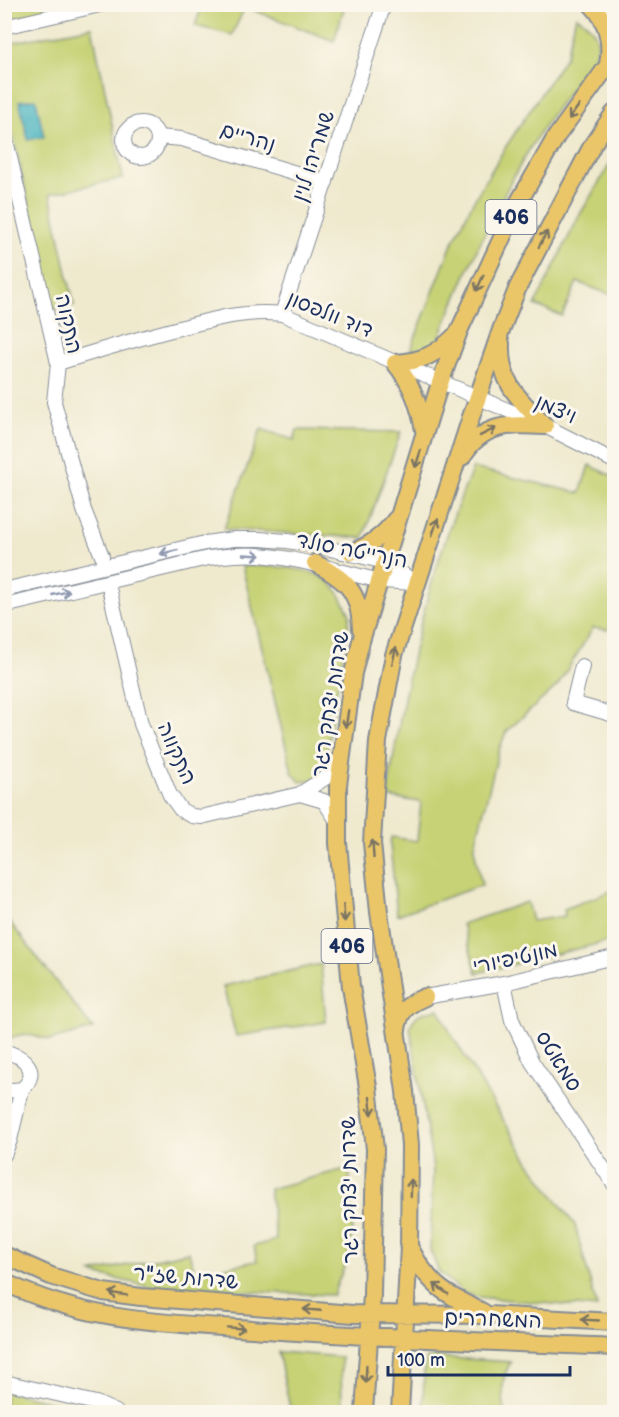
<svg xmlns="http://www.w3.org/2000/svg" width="619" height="1417" font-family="'Balsamiq Sans','Playpen Sans Hebrew',sans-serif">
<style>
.green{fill:#c6d274;stroke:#708069;stroke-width:1.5}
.water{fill:#42b1bd;stroke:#2e708e;stroke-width:1.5}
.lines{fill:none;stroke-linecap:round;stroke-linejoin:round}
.minor-casing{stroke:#858c96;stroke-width:16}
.major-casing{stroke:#858c96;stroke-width:20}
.minor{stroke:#fff;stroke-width:14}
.major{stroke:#ebc669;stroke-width:16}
.oneway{stroke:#797363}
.oneway2{stroke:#8d97ae}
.labels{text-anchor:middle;stroke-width:6;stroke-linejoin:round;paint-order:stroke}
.shield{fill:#fbf7ec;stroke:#5e6b89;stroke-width:1.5}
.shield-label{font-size:20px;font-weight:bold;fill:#1b2f5e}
.street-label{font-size:21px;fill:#1b2f5e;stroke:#fbf7ec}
</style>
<rect width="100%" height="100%" fill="#fbf7ec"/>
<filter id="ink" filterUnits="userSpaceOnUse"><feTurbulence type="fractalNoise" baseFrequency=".0167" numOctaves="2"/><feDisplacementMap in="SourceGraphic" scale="12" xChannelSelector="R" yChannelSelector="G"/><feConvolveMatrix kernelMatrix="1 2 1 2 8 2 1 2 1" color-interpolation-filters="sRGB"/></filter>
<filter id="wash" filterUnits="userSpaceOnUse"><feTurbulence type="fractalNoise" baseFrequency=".008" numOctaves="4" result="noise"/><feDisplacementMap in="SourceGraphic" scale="24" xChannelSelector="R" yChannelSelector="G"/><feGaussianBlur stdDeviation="1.35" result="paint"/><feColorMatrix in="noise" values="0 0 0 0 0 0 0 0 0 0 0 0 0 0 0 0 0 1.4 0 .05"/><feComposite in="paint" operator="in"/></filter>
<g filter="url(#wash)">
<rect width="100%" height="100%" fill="#efe9ce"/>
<path class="green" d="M 4,5 L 73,5 L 4,21 Z
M 202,5 L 202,4 L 345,5 L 334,41 L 245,7 L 232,35 L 195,26 Z
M 576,16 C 590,24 602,35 596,52 C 591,67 577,80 568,93 C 554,111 541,130 529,150 C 492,212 464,277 437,344 L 410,351 L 452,244 L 473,202 L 505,148 L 566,56 Z
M 92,27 L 123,178 L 50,194 L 74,305 L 53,310 L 5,101 L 4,44 Z
M 614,157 L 614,296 L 577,282 L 562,316 L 535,305 L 579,216 Z
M 261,429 L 294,440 L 297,430 L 401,432 L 363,538 L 224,529 Z
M 589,465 L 614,477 L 614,620 L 608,630 L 593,628 L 558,685 L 506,732 L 499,750 L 474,849 L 482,885 L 397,915 L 390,844 L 391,837 L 417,841 L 421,802 L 387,797 C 405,681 426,576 473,468 L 580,493 Z
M 242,566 C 267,567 299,565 322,577 C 336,584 344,602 350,615 L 323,772 L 315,779 L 300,782 L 292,772 Z
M 614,890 L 614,940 L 477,973 L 462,924 L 527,902 L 532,921 L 565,916 L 564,909 Z
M 5,916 L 93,1029 L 51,1040 L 24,1034 L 5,1039 Z
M 321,964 L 326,1022 L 236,1036 L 223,986 Z
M 439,1009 L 450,1032 L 529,1162 L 575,1225 L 597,1308 L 477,1297 L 464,1293 L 439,1272 L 430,1250 L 433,1168 L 410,1027 C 416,1011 424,1013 439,1009 Z
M 349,1168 L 353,1223 L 348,1257 L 333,1295 L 156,1288 L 90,1273 L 189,1252 L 195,1273 L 257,1261 L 254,1246 L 276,1240 L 269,1189 Z
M 278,1352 L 341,1357 L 342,1412 L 291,1412 Z
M 434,1357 L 511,1362 C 500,1379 502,1394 505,1412 L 423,1412 L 424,1367 L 427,1358 Z
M 5,1391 L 94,1412 L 5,1412 Z"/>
<path class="water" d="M 36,99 L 44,137 L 28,140 L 19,101 Z"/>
</g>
<g filter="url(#ink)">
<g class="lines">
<g class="minor-casing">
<path id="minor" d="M 596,4 L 614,14
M 4,27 L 104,4
M124 140a17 17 0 1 1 34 0a17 17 0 1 1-34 0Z
M 4,132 L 58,363 L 54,402 L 84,510 L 102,556
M 158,137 L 182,139 L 326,182
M 282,314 L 384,4
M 58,363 C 100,350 143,337 187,326 C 218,318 249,310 282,314 L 545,426 L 614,461
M 4,590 L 205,543 L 234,539 L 259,539 L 287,541 L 318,546 L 385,562 L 416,583
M 110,592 L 141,724 L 170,795 L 181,810 L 192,816 L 201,817 L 300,794 L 325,778 L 342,756
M 4,606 L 208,558 C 225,556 241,553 259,555 C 299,558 337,571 377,580 C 389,582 402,582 414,583
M 582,666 L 573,703 L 614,715
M 300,794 L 324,801 L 338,822
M 504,983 L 512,1020 L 532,1062 L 614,1184
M 425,997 L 504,983 L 614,957
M 4,1052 C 25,1055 41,1072 22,1089 L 4,1091
M 4,1155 L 10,1140 L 22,1089
M 4,1382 L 96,1403 L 116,1412"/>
</g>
<g class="major-casing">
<path id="major" d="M 591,4 C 608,21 612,42 608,65
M 501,343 C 499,383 519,399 545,426
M 395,363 C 412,384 419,404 424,430
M 395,363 C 421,362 437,354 455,336
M 462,457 C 482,423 509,424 545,426
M 351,552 C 370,546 383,536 396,519
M 315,563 C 346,580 360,591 361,629
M 397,1030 C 399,1011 408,1004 425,997
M 410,1248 C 429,1286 446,1295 483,1312
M 4,1255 L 51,1276 L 103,1292 L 141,1297 L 353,1314 L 489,1315 L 614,1322
M 4,1282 C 90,1324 173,1323 266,1330 C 382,1338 498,1342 614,1347
M 364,1412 L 372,1295 L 375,1149 L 368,1087 L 351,987 L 338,843 L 338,785 L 353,673 L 361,641 L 385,562 L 440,383 L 459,331 L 517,205 L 556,137 L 614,57
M 400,1412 L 409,1247 L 410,1145 L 405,1091 L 379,912 L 372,843 L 378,741 L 394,655 L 471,417 L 501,330 L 518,287 L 593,144 L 614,113"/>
</g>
<use href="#minor" class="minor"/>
<use href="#major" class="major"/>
</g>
<defs><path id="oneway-shaft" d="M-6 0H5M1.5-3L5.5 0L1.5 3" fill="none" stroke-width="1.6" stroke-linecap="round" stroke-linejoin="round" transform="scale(1.5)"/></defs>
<g class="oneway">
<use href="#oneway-shaft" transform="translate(574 112) rotate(126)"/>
<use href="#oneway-shaft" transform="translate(543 239) rotate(-62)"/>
<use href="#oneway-shaft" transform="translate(480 283) rotate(114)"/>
<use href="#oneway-shaft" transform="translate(488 432) rotate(-26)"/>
<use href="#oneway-shaft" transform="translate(418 459) rotate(108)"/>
<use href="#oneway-shaft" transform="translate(435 527) rotate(-71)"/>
<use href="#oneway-shaft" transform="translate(394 656) rotate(-77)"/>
<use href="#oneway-shaft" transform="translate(347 719) rotate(98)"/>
<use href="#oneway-shaft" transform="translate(373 849) rotate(-94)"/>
<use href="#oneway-shaft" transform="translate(344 913) rotate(85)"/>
<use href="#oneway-shaft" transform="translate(371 1106) rotate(83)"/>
<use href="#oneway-shaft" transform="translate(411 1188) rotate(-89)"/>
<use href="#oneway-shaft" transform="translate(441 1289) rotate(-144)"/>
<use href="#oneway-shaft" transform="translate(118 1294) rotate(-171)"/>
<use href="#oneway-shaft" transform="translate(312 1310) rotate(-175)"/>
<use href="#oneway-shaft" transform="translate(590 1320) rotate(-177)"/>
<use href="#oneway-shaft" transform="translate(236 1328) rotate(4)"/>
<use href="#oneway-shaft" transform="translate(366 1374) rotate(93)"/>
</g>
<g class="oneway2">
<use href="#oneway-shaft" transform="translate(169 552) rotate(167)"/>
<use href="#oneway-shaft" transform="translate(252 555) rotate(3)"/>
<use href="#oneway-shaft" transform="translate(61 593) rotate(-13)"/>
</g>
</g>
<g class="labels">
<g class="shield">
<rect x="485.5" y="200" width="51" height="34" rx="4.5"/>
<rect x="321.5" y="929" width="51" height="34" rx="4.5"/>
</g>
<g class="shield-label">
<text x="511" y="224">406</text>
<text x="347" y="953">406</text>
</g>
<g class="street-label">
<text transform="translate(248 137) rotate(17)" y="7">נהריים</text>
<text transform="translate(313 156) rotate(-72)" y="7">שמריהו לוין</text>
<text transform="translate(330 314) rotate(22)" y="7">דוד וולפסון</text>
<text transform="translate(69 324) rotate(78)" y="7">התקוה</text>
<text transform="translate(556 409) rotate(24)" y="7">ויצמן</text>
<text transform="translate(352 550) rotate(11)" y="7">הנרייטה סולד</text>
<text transform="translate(330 704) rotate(-81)" y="7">שדרות יצחק רגר</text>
<text transform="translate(177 753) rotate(66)" y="7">התקווה</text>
<text transform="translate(515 958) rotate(-12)" y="7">מונטיפיורי</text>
<text transform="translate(559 1061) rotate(58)" y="7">סמאטס</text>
<text transform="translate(349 1190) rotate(-91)" y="7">שדרות יצחק רגר</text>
<text transform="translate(186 1277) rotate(5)" y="7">שדרות שז"ר</text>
<text transform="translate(493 1319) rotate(2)" y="7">המשחררים</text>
</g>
</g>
<rect width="619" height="1417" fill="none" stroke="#fbf7ec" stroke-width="24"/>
<path d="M388 1366v9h182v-9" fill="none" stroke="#1b2f5e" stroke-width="3"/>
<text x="397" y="1366" font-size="18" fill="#1b2f5e" stroke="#fbf7ec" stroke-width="4.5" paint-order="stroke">100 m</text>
</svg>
